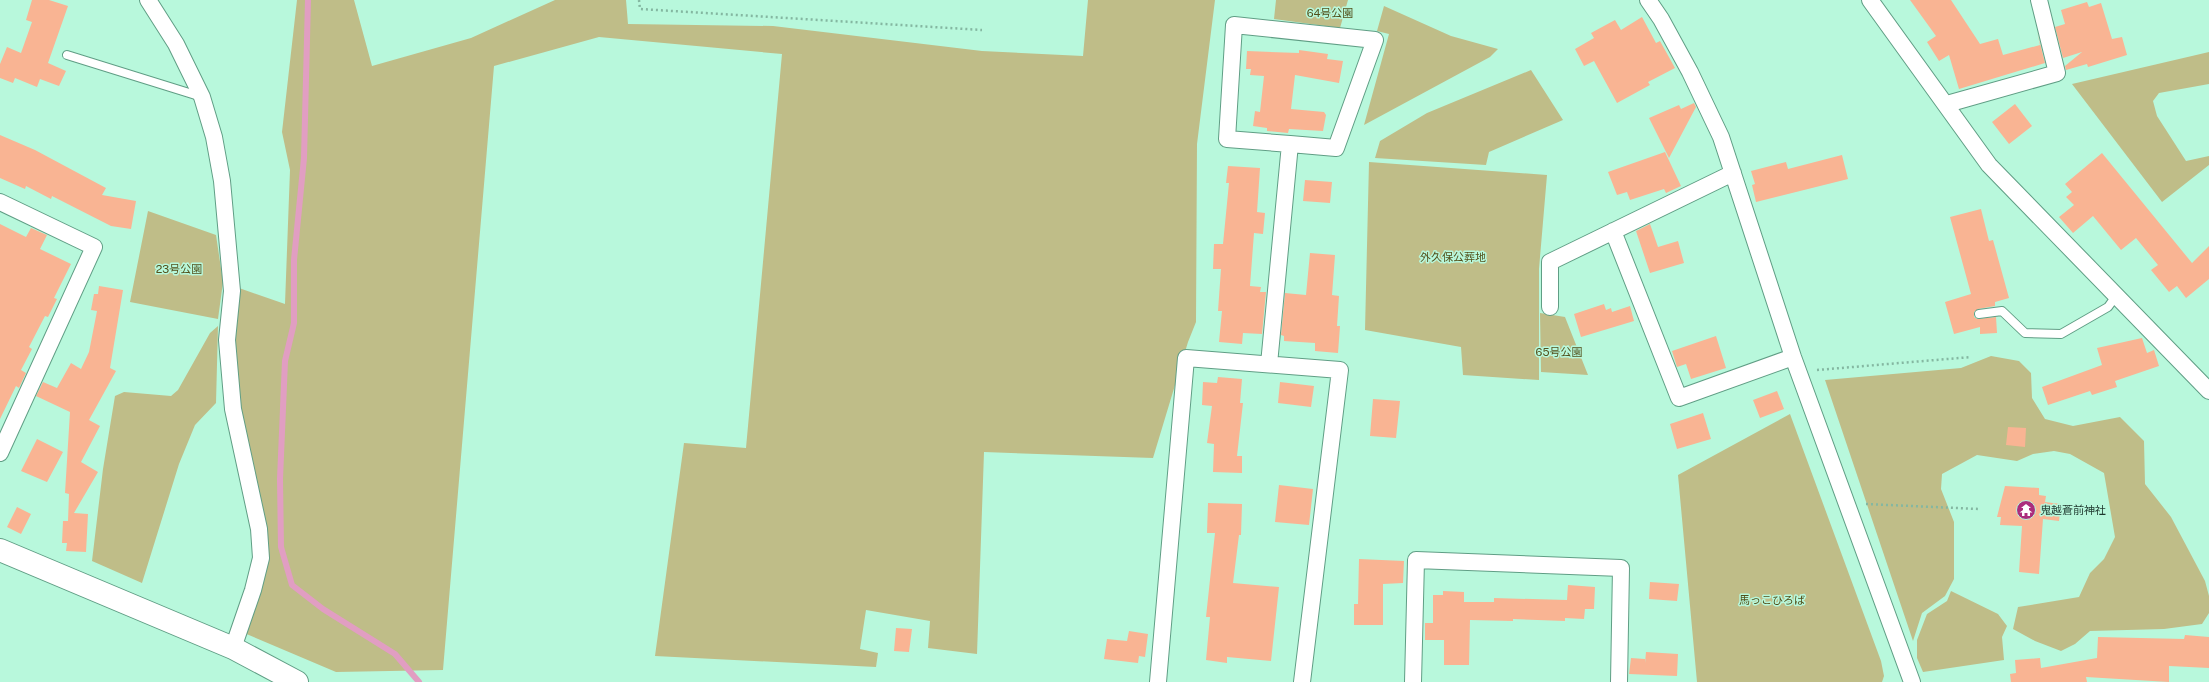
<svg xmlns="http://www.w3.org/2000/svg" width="2209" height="682" font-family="'Public Sans','Noto Sans JP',sans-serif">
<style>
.green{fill:#bfbd88}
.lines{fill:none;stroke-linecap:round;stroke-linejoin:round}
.stream{stroke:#e19ec2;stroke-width:6}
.building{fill:#f9b493}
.lane-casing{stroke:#609e85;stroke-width:10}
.street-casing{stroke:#609e85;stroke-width:18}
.secondary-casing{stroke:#609e85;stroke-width:24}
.path{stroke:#84b7a1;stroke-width:2.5;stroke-dasharray:2 3;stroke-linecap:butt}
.lane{stroke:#fff;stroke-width:8}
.street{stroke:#fff;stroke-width:16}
.secondary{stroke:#fff;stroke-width:22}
.labels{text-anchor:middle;stroke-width:3;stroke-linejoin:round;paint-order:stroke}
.park-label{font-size:11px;fill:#53501b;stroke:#b8f8dc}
.poi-label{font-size:11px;fill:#1e382e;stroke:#b8f8dc;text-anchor:start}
</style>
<rect width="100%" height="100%" fill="#b8f8dc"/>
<path class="green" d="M 297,0 L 354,0 L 372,66 L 471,38 L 555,0 L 626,0 L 628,24 L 773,26 L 982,51 L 1083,56 L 1088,0 L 1215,0 L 1197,144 L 1196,322 L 1188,342 L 1153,458 L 984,452 L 977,654 L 928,648 L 930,621 L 866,610 L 860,649 L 878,653 L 876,667 L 655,656 L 684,443 L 746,448 L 782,54 L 599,37 L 494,66 L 443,670 L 336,672 L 237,630 L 258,544 L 229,383 L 239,288 L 285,304 L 290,170 L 282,132 Z
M 1276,0 L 1348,0 L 1340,28 L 1274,19 Z
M 1384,6 L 1451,36 L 1498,49 L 1490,57 L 1364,125 L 1389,34 L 1377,31 Z
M 2209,52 L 2209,84 L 2159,93 L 2153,101 L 2157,116 L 2186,161 L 2209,156 L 2209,165 L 2162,202 L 2072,84 Z
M 1531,70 L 1563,120 L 1489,152 L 1486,165 L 1375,158 L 1380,141 L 1427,113 Z
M 1369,162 L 1547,175 L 1539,269 L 1539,380 L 1463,375 L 1461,347 L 1365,330 Z
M 148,211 L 216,235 L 223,282 L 218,319 L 130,302 Z
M 1540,313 L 1565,317 L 1588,375 L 1541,372 Z
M 218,326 L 216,403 L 195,425 L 179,464 L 142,583 L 92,561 L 103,469 L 115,396 L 124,392 L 171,396 L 178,390 L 210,333 Z
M 1991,356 L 2019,361 L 2031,373 L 2032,398 L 2045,419 L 2073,426 L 2120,417 L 2144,441 L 2145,484 L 2171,517 L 2205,581 L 2209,596 L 2209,613 L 2202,624 L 2164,629 L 2090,631 L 2075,644 L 2061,651 L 2035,641 L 2013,629 L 2018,607 L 2079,597 L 2090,573 L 2104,559 L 2115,537 L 2104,473 L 2070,454 L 2054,451 L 2033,454 L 2017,461 L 1977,455 L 1942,474 L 1941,489 L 1954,522 L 1954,579 L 1945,596 L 1922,613 L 1913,641 L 1825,380 L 1961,368 Z
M 1790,414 L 1881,661 L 1884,676 L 1882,682 L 1697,682 L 1678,475 Z
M 1951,591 L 1998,614 L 2007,626 L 2002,637 L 2004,660 L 1923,672 L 1917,658 L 1917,640 L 1927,614 L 1947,601 Z"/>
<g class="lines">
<path class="stream" d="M 308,0 L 304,158 L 294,260 L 294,323 L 285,361 L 280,479 L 281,547 L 292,585 L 323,609 L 395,654 L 419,682"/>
</g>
<path class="building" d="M 32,0 L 49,0 L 68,6 L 48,63 L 66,71 L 59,86 L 40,79 L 37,87 L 15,78 L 13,83 L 0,78 L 0,64 L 7,47 L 21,53 L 32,22 L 26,20 Z
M 1910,0 L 1951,0 L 1980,44 L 1998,39 L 2003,55 L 2040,45 L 2037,31 L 2045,63 L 1959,89 L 1949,55 L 1939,61 L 1927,42 L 1936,36 Z
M 2087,2 L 2089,7 L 2101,3 L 2112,39 L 2122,37 L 2127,55 L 2088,67 L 2087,64 L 2066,70 L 2065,66 L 2082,52 L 2063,58 L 2055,27 L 2065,24 L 2061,10 Z
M 1642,17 L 1656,43 L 1660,41 L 1675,68 L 1648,82 L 1650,85 L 1617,103 L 1594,61 L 1584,66 L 1575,49 L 1594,38 L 1591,33 L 1615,20 L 1621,30 Z
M 1299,50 L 1328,54 L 1327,59 L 1343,61 L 1339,83 L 1295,75 L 1291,109 L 1324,112 L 1326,115 L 1323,131 L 1289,129 L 1288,133 L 1267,131 L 1267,128 L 1253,126 L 1255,111 L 1260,112 L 1264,76 L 1250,75 L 1251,69 L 1246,69 L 1247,51 L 1299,53 Z
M 1694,103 L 1696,107 L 1669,158 L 1649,118 L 1679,105 L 1681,109 Z
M 2015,104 L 2032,126 L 2009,144 L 1992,122 Z
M 0,135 L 35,150 L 106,188 L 102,195 L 136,201 L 131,229 L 111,226 L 52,196 L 51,199 L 26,186 L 25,189 L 0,178 Z
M 1665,152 L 1681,186 L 1666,193 L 1664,189 L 1630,200 L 1627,192 L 1617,195 L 1608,172 Z
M 2102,153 L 2192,263 L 2209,246 L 2209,279 L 2186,298 L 2177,286 L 2169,292 L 2151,270 L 2158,265 L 2136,238 L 2121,250 L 2093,216 L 2073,233 L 2059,217 L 2074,205 L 2066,197 L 2072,192 L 2065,184 Z
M 1842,155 L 1848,179 L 1756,202 L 1752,185 L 1755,184 L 1751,171 L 1786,162 L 1788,169 Z
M 1228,166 L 1260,168 L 1257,212 L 1265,213 L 1263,234 L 1254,233 L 1250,286 L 1261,287 L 1260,292 L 1266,292 L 1262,334 L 1243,333 L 1242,344 L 1219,342 L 1222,311 L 1218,311 L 1221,269 L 1213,269 L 1214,244 L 1223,244 L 1229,183 L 1226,183 Z
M 1305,180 L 1332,182 L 1330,203 L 1303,201 Z
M 1981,209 L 1989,241 L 1993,240 L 2009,298 L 1995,302 L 1995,306 L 1978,309 L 1974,312 L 1974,317 L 1977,319 L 1996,317 L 1997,333 L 1980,334 L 1980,327 L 1954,334 L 1945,302 L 1971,294 L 1950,217 Z
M 0,224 L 26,237 L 31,228 L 47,235 L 40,249 L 71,264 L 54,298 L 57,299 L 48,317 L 45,316 L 29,347 L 32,349 L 21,370 L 26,373 L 19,388 L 16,386 L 0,419 Z
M 1650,224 L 1658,247 L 1678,241 L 1684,263 L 1650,273 L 1636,231 Z
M 1310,253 L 1335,255 L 1332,295 L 1339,296 L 1337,326 L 1340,326 L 1338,353 L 1315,351 L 1315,343 L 1284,341 L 1284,336 L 1281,335 L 1285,293 L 1306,295 Z
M 99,286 L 123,290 L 110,368 L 116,371 L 89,420 L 100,426 L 81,462 L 98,472 L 74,513 L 88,514 L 86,552 L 66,551 L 67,543 L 62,543 L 63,521 L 68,521 L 69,494 L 65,493 L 70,412 L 36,396 L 43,382 L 57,388 L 71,363 L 81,369 L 89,352 L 97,311 L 91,310 L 94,294 L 98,294 Z
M 1604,304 L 1606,310 L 1611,308 L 1612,312 L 1630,306 L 1634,321 L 1581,337 L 1574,314 Z
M 1716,336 L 1726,368 L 1691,379 L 1686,364 L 1677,367 L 1672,351 Z
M 2142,338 L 2147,353 L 2154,350 L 2159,366 L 2115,381 L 2117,387 L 2092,395 L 2090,391 L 2048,405 L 2042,387 L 2102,365 L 2097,348 Z
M 1218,377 L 1242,379 L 1240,403 L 1243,403 L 1237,456 L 1242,456 L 1242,473 L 1213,472 L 1214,444 L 1207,443 L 1212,406 L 1202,405 L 1203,382 L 1217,383 Z
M 1280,382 L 1314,386 L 1311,407 L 1278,403 Z
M 1777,391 L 1784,409 L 1760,418 L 1753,400 Z
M 1373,399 L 1400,401 L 1396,438 L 1370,436 Z
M 1703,413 L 1711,439 L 1677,449 L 1670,424 Z
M 2008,427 L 2026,428 L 2025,447 L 2006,445 Z
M 37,439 L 63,452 L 47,482 L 21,471 Z
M 1279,485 L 1313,489 L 1309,525 L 1275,522 Z
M 2005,486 L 2039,488 L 2039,495 L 2046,496 L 2045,502 L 2061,504 L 2059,521 L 2043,519 L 2039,574 L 2019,572 L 2022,526 L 2000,525 L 2001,517 L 1997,517 Z
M 1208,503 L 1242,504 L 1241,535 L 1239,535 L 1233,583 L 1279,587 L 1271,661 L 1227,657 L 1227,663 L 1206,660 L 1210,617 L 1206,617 L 1215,533 L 1207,533 Z
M 17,507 L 31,514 L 21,534 L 7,527 Z
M 1359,559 L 1404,561 L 1403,583 L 1383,584 L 1383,625 L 1354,625 L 1354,604 L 1358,604 Z
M 1650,582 L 1679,584 L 1677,601 L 1649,599 Z
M 1568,585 L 1595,587 L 1594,609 L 1585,609 L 1584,619 L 1565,618 L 1565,621 L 1513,619 L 1513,621 L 1470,620 L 1469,665 L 1444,665 L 1444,640 L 1425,640 L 1425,623 L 1433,623 L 1433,595 L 1443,595 L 1443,591 L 1464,592 L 1464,602 L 1494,602 L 1494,598 L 1567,600 Z
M 896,628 L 912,629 L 909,652 L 894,651 Z
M 1129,631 L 1148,634 L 1145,657 L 1139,656 L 1138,663 L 1104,659 L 1107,639 L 1127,641 Z
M 2185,635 L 2209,637 L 2209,668 L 2169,666 L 2169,682 L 2086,677 L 2087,682 L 2011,682 L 2010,674 L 2016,673 L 2015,660 L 2040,658 L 2041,668 L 2097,658 L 2098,637 L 2184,639 Z
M 1646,652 L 1678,654 L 1677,676 L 1629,674 L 1631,658 L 1645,659 L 1645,663 Z"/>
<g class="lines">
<g class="lane-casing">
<path id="lane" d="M 67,55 L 202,97
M 1979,314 L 2002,311 L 2025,333 L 2061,334 L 2108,307 L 2116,296"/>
</g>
<g class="street-casing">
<path id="street" d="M 148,0 L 176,44 L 202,97 L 214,137 L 222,181 L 232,291 L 227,340 L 233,409 L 259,529 L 261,558 L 253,590 L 233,648
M 1648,0 L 1661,19 L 1690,72 L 1721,137 L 1793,357 L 1912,682
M 1870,0 L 1989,165 L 2209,391
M 1947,104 L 2057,73 L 2039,0
M 0,202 L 94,247 L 0,453
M 1613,231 L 1679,398 L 1793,357
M 1550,307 L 1550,262 L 1733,173
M 1269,364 L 1290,144 L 1336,148 L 1375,40 L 1234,25 L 1227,139 L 1290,144
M 1158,682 L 1186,358 L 1340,370 L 1302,682
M 1413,682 L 1416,560 L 1621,568 L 1619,682"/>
</g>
<g class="secondary-casing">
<path id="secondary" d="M 0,550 L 233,648 L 297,682"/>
</g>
<path class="path" d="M 639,0 L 640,9 L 982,30
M 1817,370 L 1971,357
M 1866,504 L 1979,509"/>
<use href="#lane" class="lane"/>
<use href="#street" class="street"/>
<use href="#secondary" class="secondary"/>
</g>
<defs>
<g id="temple-disc" transform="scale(1)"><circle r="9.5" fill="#ab2d7d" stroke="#b8f8dc"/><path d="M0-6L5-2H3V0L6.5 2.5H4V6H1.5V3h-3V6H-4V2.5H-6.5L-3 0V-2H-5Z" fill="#fff"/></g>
</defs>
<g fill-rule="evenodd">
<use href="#temple-disc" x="2026" y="510"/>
</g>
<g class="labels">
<g class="park-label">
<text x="1330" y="17">64号公園</text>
<text x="1453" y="261">外久保公葬地</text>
<text x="179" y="273">23号公園</text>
<text x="1559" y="356">65号公園</text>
<text x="1772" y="604">馬っこひろば</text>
</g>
<g class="poi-label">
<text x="2040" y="514">鬼越蒼前神社</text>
</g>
</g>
</svg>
